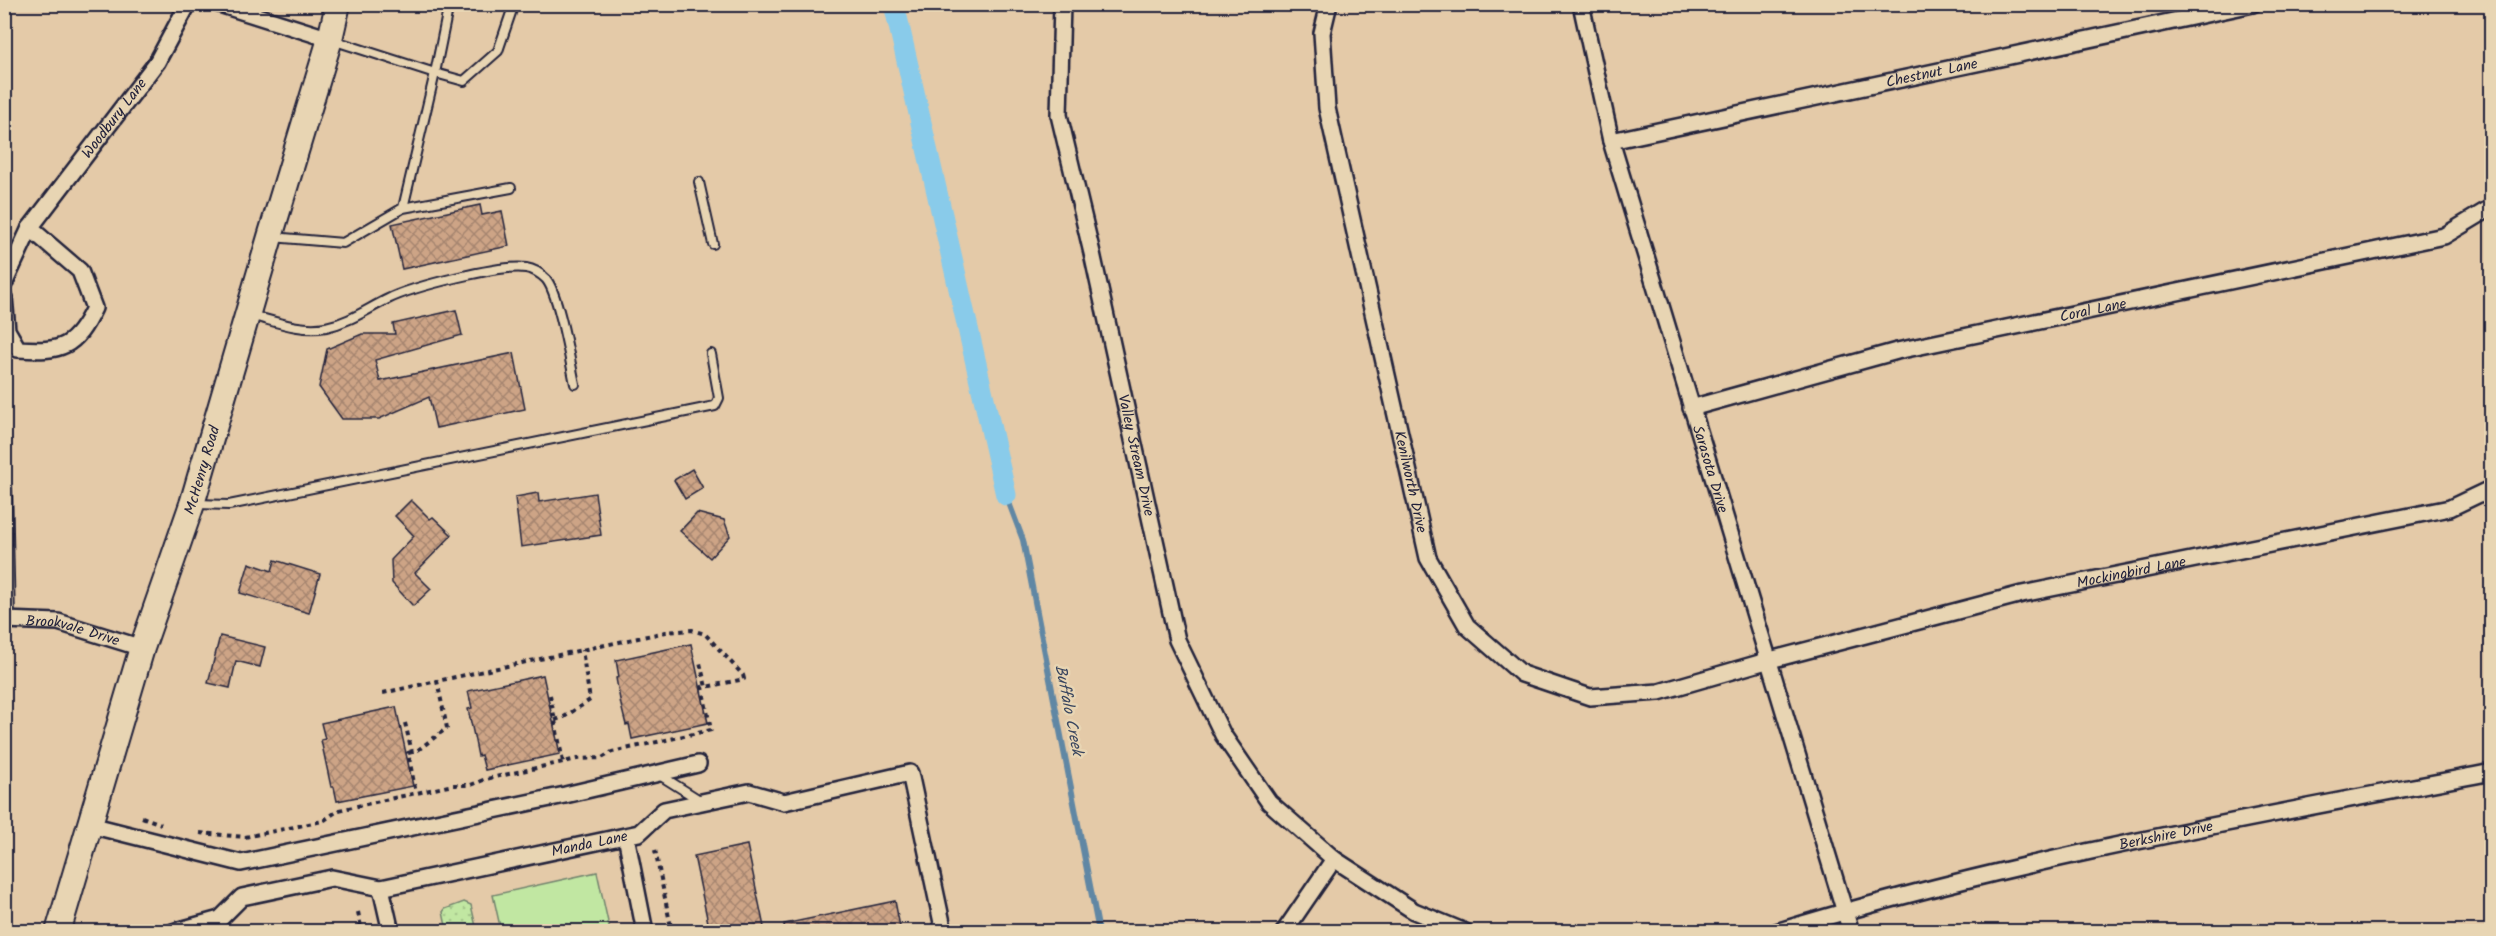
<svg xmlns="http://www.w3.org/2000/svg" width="2496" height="936" font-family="Kalam,sans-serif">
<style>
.park{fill:url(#park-dots);stroke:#72846e;stroke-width:1.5}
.garden{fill:#c1e7a2;stroke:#72846e;stroke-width:1.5}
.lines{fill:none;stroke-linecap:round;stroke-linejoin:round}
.stream{stroke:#6087a4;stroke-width:6}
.canal{stroke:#89cbea;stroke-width:21}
.building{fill:url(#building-cross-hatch);stroke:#22223b;stroke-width:1.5}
.service-casing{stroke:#22223b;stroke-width:12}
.minor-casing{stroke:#22223b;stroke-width:20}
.primary-casing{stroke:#22223b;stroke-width:28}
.path{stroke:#22223b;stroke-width:4;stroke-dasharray:4.5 4.5;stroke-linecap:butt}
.service{stroke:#e8d5b3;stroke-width:8}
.minor{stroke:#e8d5b3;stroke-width:15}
.primary{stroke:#e8d5b3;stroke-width:24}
.labels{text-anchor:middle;stroke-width:5;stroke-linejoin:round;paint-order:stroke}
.street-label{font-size:15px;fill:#22223b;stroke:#e8d5b3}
.water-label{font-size:16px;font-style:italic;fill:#37445e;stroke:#e8d5b3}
</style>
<defs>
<pattern id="park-dots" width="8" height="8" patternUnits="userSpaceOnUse" patternTransform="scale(1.5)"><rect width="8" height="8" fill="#c1e7a2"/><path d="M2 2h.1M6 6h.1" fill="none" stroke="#a6c68c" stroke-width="1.8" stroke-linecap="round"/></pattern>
<pattern id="building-cross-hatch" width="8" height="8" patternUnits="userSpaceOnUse" patternTransform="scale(1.5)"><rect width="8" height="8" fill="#cda486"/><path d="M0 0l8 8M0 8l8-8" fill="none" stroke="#a6856f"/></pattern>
</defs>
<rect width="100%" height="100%" fill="#e4caa8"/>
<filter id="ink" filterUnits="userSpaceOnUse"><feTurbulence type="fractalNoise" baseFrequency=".0167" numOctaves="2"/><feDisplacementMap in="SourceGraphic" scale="12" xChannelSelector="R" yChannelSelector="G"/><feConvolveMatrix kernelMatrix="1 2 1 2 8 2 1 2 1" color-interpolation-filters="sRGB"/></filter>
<g filter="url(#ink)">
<path class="park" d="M 464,902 L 471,905 L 477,931 L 447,931 L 443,912 L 445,909 Z"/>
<path class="garden" d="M 597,872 L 610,931 L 501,931 L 493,895 Z"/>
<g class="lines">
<path class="stream" d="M 1006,495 L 1023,540 L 1099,932"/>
<path class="canal" d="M 894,4 L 1006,495"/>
</g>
<path class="building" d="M 480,205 L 482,215 L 502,211 L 509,246 L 402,269 L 392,224 Z
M 456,310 L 462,335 L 375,360 L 380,381 L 514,353 L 525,409 L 436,428 L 429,397 L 379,419 L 342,419 L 319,387 L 327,349 L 362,334 L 395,334 L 393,324 Z
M 692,469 L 703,488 L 685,499 L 674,480 Z
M 538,493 L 539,502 L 595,493 L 601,535 L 521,547 L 515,497 Z
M 411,500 L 430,519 L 433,517 L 452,535 L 415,573 L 431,589 L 413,606 L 392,583 L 391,560 L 414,536 L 395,516 Z
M 697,513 L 724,520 L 730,536 L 710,558 L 680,531 Z
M 275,560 L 320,574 L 309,613 L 240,593 L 249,563 L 272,571 Z
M 220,636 L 265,647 L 260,667 L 236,661 L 230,688 L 208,683 Z
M 691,644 L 708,723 L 632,739 L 629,724 L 626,725 L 621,705 L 616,678 L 619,677 L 616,660 Z
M 543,675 L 560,754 L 485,770 L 481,755 L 478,756 L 474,736 L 468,709 L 472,708 L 468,691 Z
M 396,707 L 413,786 L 337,801 L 334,787 L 331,787 L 327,768 L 321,740 L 325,739 L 321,723 Z
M 747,845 L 765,932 L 710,932 L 694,856 Z
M 895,901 L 901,932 L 785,932 L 784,924 Z"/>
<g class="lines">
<g class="service-casing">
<path id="service" d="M 332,40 L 435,73 L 449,4
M 699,182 L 713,244
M 403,208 L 511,188
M 272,237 L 343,243 L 403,208 L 435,73 L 464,81 L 498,51 L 514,4
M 250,315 C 274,321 301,332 326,327 C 350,322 367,309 388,299 C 412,287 501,264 526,268 C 533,269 541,274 546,279 C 559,294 570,361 575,384
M 7,489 L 10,620
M 197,504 L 229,505 L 715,406 L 719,398 L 711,354
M 658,774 L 701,801"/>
</g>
<g class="minor-casing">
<g id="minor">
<path d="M 219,4 L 330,39"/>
<path id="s1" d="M 1062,4 L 1059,115 L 1092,253 L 1177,640 L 1223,735 L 1269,802 L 1334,859 L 1284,932"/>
<path id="s2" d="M 1329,4 L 1322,33 L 1327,108 L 1428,558 L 1467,626 L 1522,674 L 1590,697 L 1659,692 L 1770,660 L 2022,594 L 2450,508 L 2492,488"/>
<path id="s3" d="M 1581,4 L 1611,141 L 1851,932"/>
<path id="s4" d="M 1611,141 L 2253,4"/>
<path id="s5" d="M 4,284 L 30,228 L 157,62 L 188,4"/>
<path d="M 4,297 L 7,330 L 18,349 C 62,352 75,348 94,308 L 80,271 L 30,228"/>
<path id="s6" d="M 1691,408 L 1897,351 L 2444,236 L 2492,207"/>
<path id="s7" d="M 4,620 L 58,622 L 142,648"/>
<path d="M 90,825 L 241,863 L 565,795 L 698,764"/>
<path d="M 626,836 L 645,932"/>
<path d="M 1334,859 L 1414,911 L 1465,932"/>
<path d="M 381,888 L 391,932"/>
<path id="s8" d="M 173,932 L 220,919 L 242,897 L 332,878 L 381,888 L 639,833 L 664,810 L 749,792 L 784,802 L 910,773 L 944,932"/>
<path id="s9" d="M 1776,932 C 2010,860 2252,818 2492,772"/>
</g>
</g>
<g class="primary-casing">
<g id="primary">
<path id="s10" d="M 58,932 L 142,648 L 192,504 L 270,237 L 330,39 L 338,4"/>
</g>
</g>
<path class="path" d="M 383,693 L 437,681
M 550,695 L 563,762
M 555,720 L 564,717 L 590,700 L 582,650
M 405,723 L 412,752 L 418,750 L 447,728 L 437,681 L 666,632 L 692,630 L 705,634 L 743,675 L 744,679 L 706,687 L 700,663
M 412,752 L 408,753 L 416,793
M 142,817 L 161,824
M 200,833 L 245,837 L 323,821 L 339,810 L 453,785 L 471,785 L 486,779 L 577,759 L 602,758 L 612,752 L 711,730 L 702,687 L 706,686
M 655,850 L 672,932
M 358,912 L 362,932"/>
<use href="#service" class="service"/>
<use href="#minor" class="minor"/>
<use href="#primary" class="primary"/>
</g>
</g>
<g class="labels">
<g class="street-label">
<text dy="5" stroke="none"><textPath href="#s4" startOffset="328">Chestnut Lane</textPath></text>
<text dy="5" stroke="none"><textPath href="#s5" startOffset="200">Woodbury Lane</textPath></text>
<text dy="5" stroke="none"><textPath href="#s6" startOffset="414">Coral Lane</textPath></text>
<text dy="5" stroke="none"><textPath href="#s1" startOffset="460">Valley Stream Drive</textPath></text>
<text dy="5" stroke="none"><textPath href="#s10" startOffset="484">McHenry Road</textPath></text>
<text dy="5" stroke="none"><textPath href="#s3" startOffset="483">Sarasota Drive</textPath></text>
<text dy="5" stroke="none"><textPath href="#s2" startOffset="488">Kenilworth Drive</textPath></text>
<text dy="5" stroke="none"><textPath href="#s2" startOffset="1346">Mockingbird Lane</textPath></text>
<text dy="5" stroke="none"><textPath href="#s7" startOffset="70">Brookvale Drive</textPath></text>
<text dy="5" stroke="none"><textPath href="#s9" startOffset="402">Berkshire Drive</textPath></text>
<text dy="5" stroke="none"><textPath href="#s8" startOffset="435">Manda Lane</textPath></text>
</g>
<g class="water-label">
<text transform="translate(1070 710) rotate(79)" y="6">Buffalo Creek</text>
</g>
</g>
<rect width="2496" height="936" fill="none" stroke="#e8d5b3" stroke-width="24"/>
<rect x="12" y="12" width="2472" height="912" fill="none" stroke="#22223b" stroke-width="2" filter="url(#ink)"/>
</svg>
